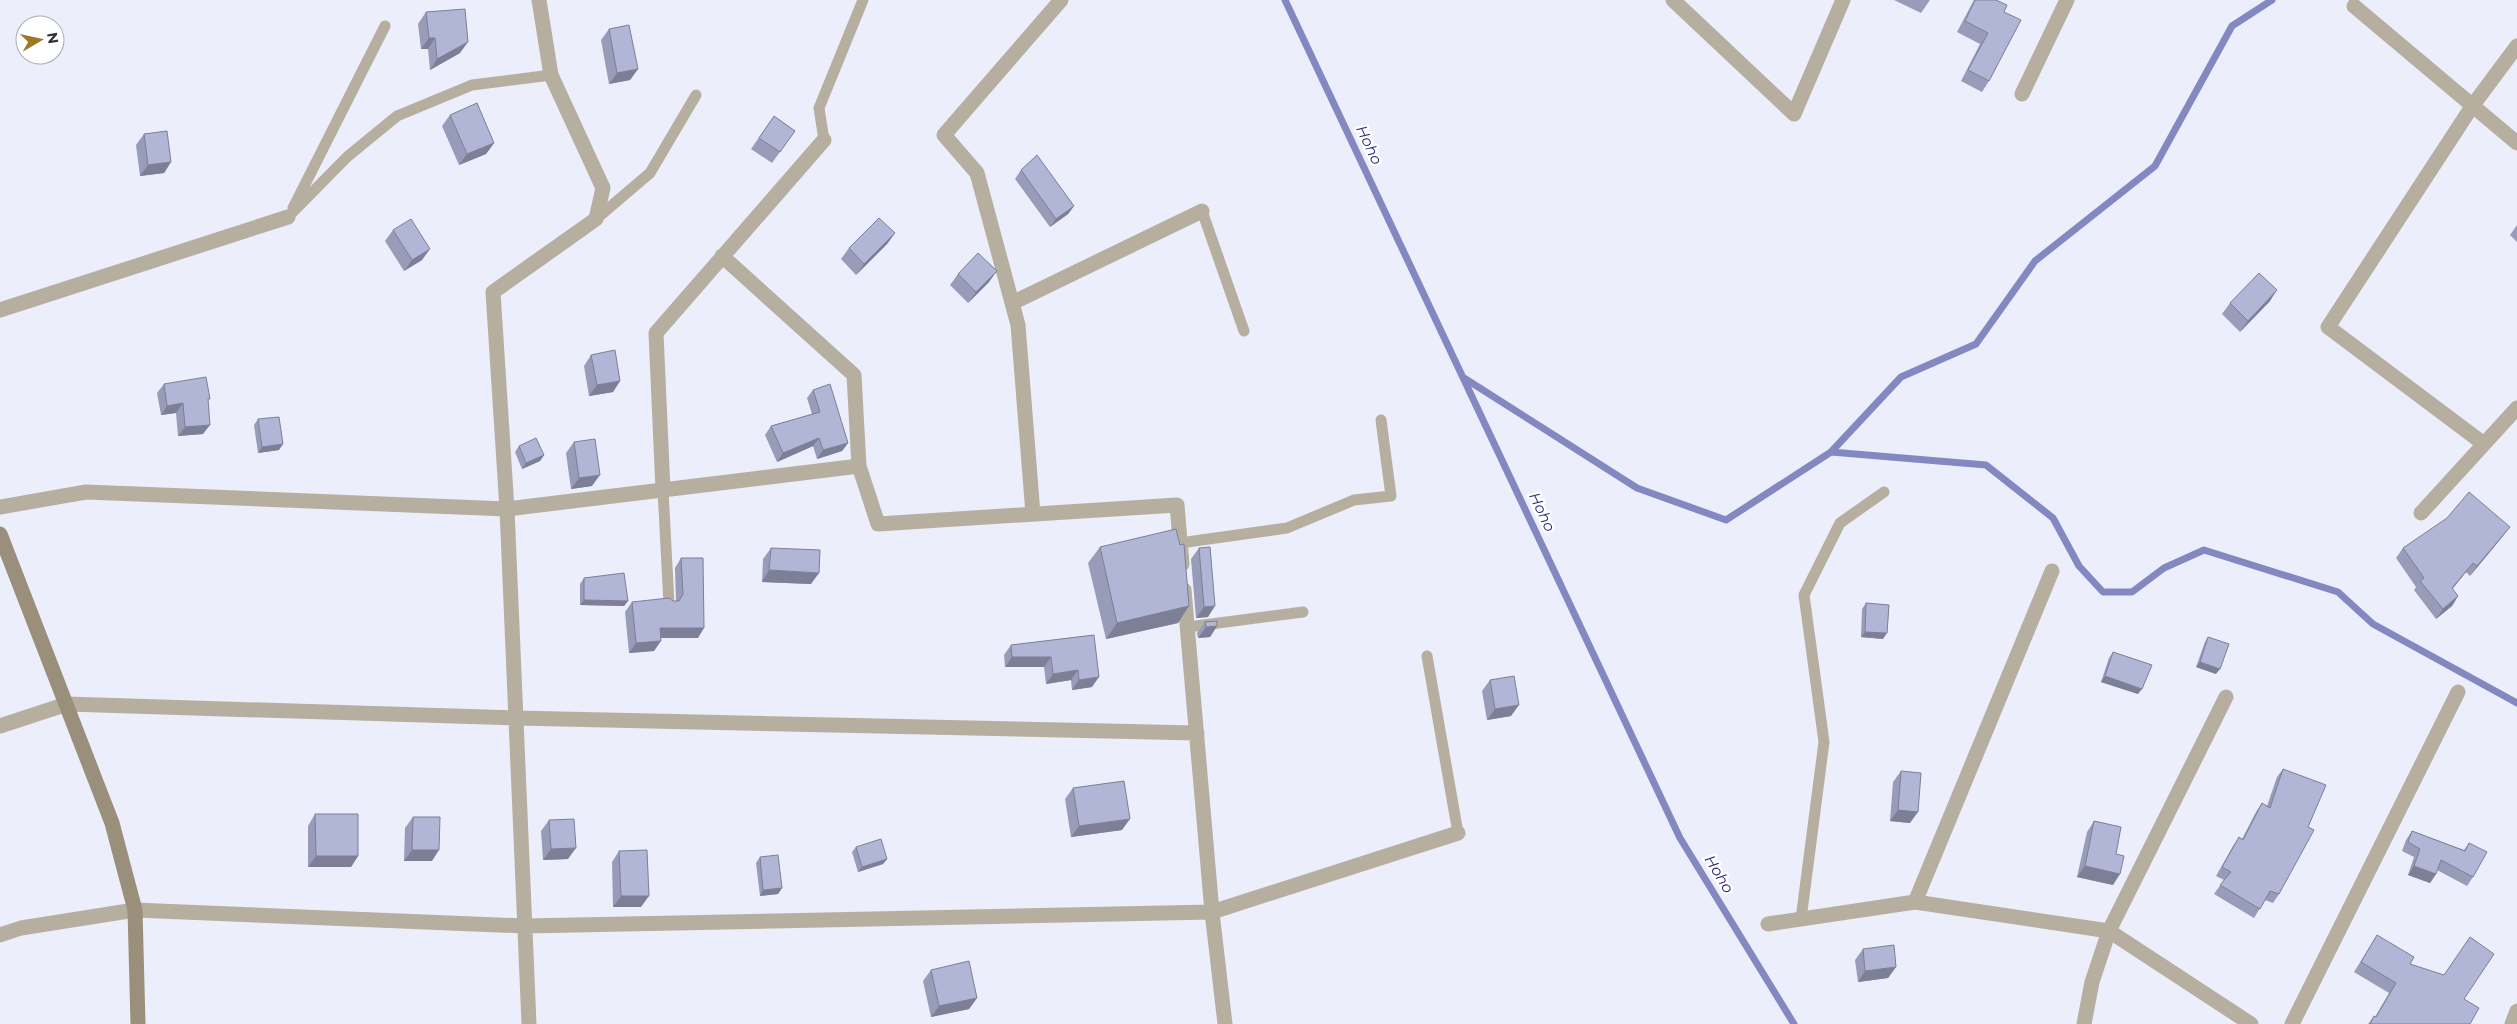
<svg xmlns="http://www.w3.org/2000/svg" width="2517" height="1024" font-family="Montserrat,sans-serif">
<style>
.lines{fill:none;stroke-linecap:round;stroke-linejoin:round}
.stream{stroke:#8388c0;stroke-width:7}
.lane{stroke:#b6afa0;stroke-width:11}
.street{stroke:#b6afa0;stroke-width:15}
.secondary{stroke:#9a8f7b;stroke-width:15}
.wall{fill:#989cb8}
.shaded-wall{fill:#7c7f96}
.building{fill:#b1b5d6;stroke:#7c7f96}
.labels{text-anchor:middle;stroke-width:5;stroke-linejoin:round;paint-order:stroke}
.water-label{font-size:15px;font-style:italic;fill:#2c2578;stroke:#fff}
</style>
<rect width="100%" height="100%" fill="#eceefc"/>
<g class="lines">
<path class="stream" d="M 1285,0 L 1680,838 L 1794,1024
M 1464,378 L 1637,488 L 1726,520 L 1831,452 L 1901,377 L 1976,344 L 2035,261 L 2155,166 L 2232,26 L 2272,0
M 1831,452 L 1986,465 L 2053,518 L 2079,566 L 2103,592 L 2132,592 L 2164,568 L 2204,550 L 2338,592 L 2373,624 L 2517,703"/>
<path class="lane" d="M 824,140 L 819,108 L 863,0
M 293,208 L 385,26
M 1202,211 L 1244,331
M 288,217 L 347,157 L 397,116 L 472,85 L 551,75
M 596,219 L 650,173 L 696,95
M 663,490 L 669,604
M 1180,543 L 1287,528 L 1354,500 L 1391,496 L 1381,420
M 1188,627 L 1303,612
M 1427,656 L 1458,833
M 1801,919 L 1824,742 L 1804,595 L 1840,523 L 1884,492"/>
<path class="street" d="M 1673,0 L 1794,114 L 1843,0
M 2354,6 L 2517,143
M 2022,94 L 2067,0
M 722,256 L 854,375 L 859,466 L 878,524 L 1177,505 L 1182,564
M 1012,303 L 1202,211
M 0,310 L 288,217
M 2484,444 L 2328,327 L 2473,105 L 2517,46
M 663,490 L 656,333 L 824,140
M 0,507 L 86,492 L 507,509 L 859,466
M 2421,513 L 2517,408
M 1033,514 L 1018,325 L 977,173 L 944,135 L 1061,0
M 1184,590 L 1212,912 L 1225,1024
M 0,726 L 67,704 L 516,718 L 1197,733
M 1915,902 L 2052,571
M 1768,924 L 1915,902 L 2109,931 L 2251,1024
M 0,935 L 21,928 L 135,910 L 525,926 L 1212,912 L 1458,833
M 529,1024 L 507,509 L 493,292 L 596,219 L 603,188 L 551,75 L 539,0
M 2084,1024 L 2092,982 L 2109,931 L 2226,697
M 2292,1024 L 2458,692
M 2512,1024 L 2517,1011"/>
<path class="secondary" d="M 0,534 L 112,823 L 135,910 L 138,1024"/>
</g>
<path class="wall" d="M 1894,0 L 1930,0 L 1921,13 Z
M 1974,0 L 1996,0 L 1989,81 L 1982,92 L 1961,81 L 1980,44 L 1957,32 Z
M 426,12 L 460,53 L 430,70 L 428,49 L 421,49 L 418,24 Z
M 609,29 L 638,69 L 630,80 L 609,84 L 601,40 Z
M 450,115 L 494,143 L 486,154 L 459,165 L 442,126 Z
M 774,116 L 795,131 L 772,163 L 751,149 Z
M 144,134 L 171,162 L 164,173 L 140,176 L 136,145 Z
M 1021,170 L 1074,206 L 1068,214 L 1050,227 L 1015,179 Z
M 2517,225 L 2517,242 L 2510,235 Z
M 393,230 L 422,260 L 404,271 L 385,241 Z
M 895,233 L 887,244 L 856,275 L 841,259 L 849,248 Z
M 958,274 L 989,282 L 968,303 L 950,285 Z
M 2270,301 L 2240,332 L 2222,314 L 2230,303 Z
M 591,355 L 620,381 L 613,392 L 589,396 L 584,366 Z
M 164,384 L 208,402 L 203,434 L 178,436 L 176,413 L 161,415 L 157,393 Z
M 813,390 L 848,443 L 842,451 L 817,459 L 813,446 L 777,462 L 765,435 L 771,426 L 812,414 L 807,398 Z
M 258,419 L 279,450 L 258,453 L 254,425 Z
M 574,442 L 592,486 L 571,489 L 566,453 Z
M 519,446 L 544,455 L 540,461 L 522,469 L 515,452 Z
M 2503,536 L 2470,576 L 2466,572 L 2452,589 L 2458,596 L 2452,606 L 2436,619 L 2414,590 L 2416,587 L 2396,558 L 2403,548 Z
M 1100,547 L 1189,606 L 1178,623 L 1106,639 L 1088,563 Z
M 771,548 L 811,584 L 762,582 L 763,559 Z
M 1199,548 L 1208,617 L 1196,618 L 1191,559 Z
M 681,558 L 698,638 L 660,638 L 654,651 L 629,653 L 625,612 L 632,602 L 676,601 L 675,568 Z
M 584,578 L 628,601 L 624,606 L 580,605 L 580,584 Z
M 1866,603 L 1883,639 L 1861,637 L 1862,609 Z
M 1205,622 L 1217,626 L 1210,637 L 1198,638 L 1197,633 Z
M 1094,635 L 1092,687 L 1072,690 L 1071,680 L 1046,684 L 1044,667 L 1005,667 L 1004,655 L 1011,645 Z
M 2208,637 L 2216,674 L 2196,667 L 2205,642 Z
M 2113,652 L 2138,694 L 2101,682 L 2109,658 Z
M 1490,680 L 1511,716 L 1487,720 L 1482,691 Z
M 2283,769 L 2279,894 L 2273,903 L 2265,900 L 2254,918 L 2214,894 L 2224,880 L 2216,876 L 2233,846 L 2239,837 L 2242,839 L 2256,812 L 2262,803 L 2267,806 L 2277,777 Z
M 1901,771 L 1910,823 L 1890,821 L 1893,782 Z
M 1073,788 L 1122,830 L 1071,837 L 1065,799 Z
M 315,814 L 358,856 L 351,867 L 308,867 L 308,826 Z
M 413,817 L 432,861 L 404,861 L 405,828 Z
M 549,820 L 568,859 L 543,860 L 541,831 Z
M 2094,821 L 2116,854 L 2113,885 L 2077,877 L 2087,832 Z
M 2412,831 L 2464,850 L 2469,843 L 2473,877 L 2467,886 L 2437,870 L 2436,874 L 2430,883 L 2408,875 L 2414,857 L 2402,851 L 2406,840 Z
M 856,847 L 887,859 L 883,864 L 858,872 L 852,852 Z
M 619,851 L 641,907 L 613,907 L 612,862 Z
M 760,857 L 782,888 L 778,894 L 760,896 L 756,863 Z
M 2377,935 L 2410,964 L 2464,999 L 2470,1024 L 2368,1024 L 2374,1016 L 2375,1017 L 2389,993 L 2354,972 Z
M 1863,949 L 1896,967 L 1888,978 L 1858,982 L 1855,960 Z
M 931,970 L 977,998 L 969,1009 L 931,1017 L 923,981 Z"/>
<path class="shaded-wall" d="M 429,38 L 435,38 L 428,49 L 421,49 Z
M 468,42 L 460,53 L 430,70 L 437,59 Z
M 638,69 L 630,80 L 609,84 L 617,73 Z
M 494,143 L 486,154 L 459,165 L 467,154 Z
M 171,162 L 164,173 L 140,176 L 148,165 Z
M 1074,206 L 1068,214 L 1050,227 L 1056,219 Z
M 895,233 L 887,244 L 856,275 L 864,264 Z
M 430,249 L 422,260 L 404,271 L 412,260 Z
M 997,271 L 989,282 L 968,303 L 976,292 Z
M 2277,290 L 2270,301 L 2240,332 L 2248,321 Z
M 620,381 L 613,392 L 589,396 L 597,385 Z
M 183,403 L 176,413 L 161,415 L 167,406 Z
M 210,425 L 203,434 L 178,436 L 185,427 Z
M 819,438 L 813,446 L 777,462 L 783,453 Z
M 848,443 L 842,451 L 817,459 L 823,450 Z
M 283,444 L 279,450 L 258,453 L 262,447 Z
M 544,455 L 540,461 L 522,469 L 526,463 Z
M 600,475 L 592,486 L 571,489 L 579,478 Z
M 2510,527 L 2503,536 L 2470,576 L 2477,566 Z
M 2473,563 L 2466,572 L 2445,598 L 2452,588 Z
M 769,570 L 819,573 L 811,584 L 762,582 Z
M 2458,596 L 2452,606 L 2436,619 L 2443,609 Z
M 584,600 L 628,601 L 624,606 L 580,605 Z
M 1189,606 L 1178,623 L 1106,639 L 1117,623 Z
M 1215,606 L 1208,617 L 1196,618 L 1204,607 Z
M 1217,626 L 1210,637 L 1198,638 L 1206,627 Z
M 660,628 L 704,628 L 698,638 L 653,638 Z
M 1865,632 L 1887,633 L 1883,639 L 1861,637 Z
M 661,641 L 654,651 L 629,653 L 636,643 Z
M 1012,657 L 1051,657 L 1044,667 L 1005,667 Z
M 2200,662 L 2220,669 L 2216,674 L 2196,667 Z
M 1078,670 L 1071,680 L 1046,684 L 1053,674 Z
M 2105,676 L 2142,689 L 2138,694 L 2101,682 Z
M 1099,677 L 1092,687 L 1072,690 L 1079,680 Z
M 1519,705 L 1511,716 L 1487,720 L 1495,709 Z
M 1898,810 L 1918,812 L 1910,823 L 1890,821 Z
M 1130,819 L 1122,830 L 1071,837 L 1079,826 Z
M 576,848 L 568,859 L 543,860 L 551,849 Z
M 412,850 L 439,850 L 432,861 L 404,861 Z
M 316,856 L 358,856 L 351,867 L 308,867 Z
M 887,859 L 883,864 L 858,872 L 862,867 Z
M 2085,866 L 2120,874 L 2113,885 L 2077,877 Z
M 2414,866 L 2436,874 L 2430,883 L 2408,875 Z
M 782,888 L 778,894 L 760,896 L 763,890 Z
M 621,896 L 649,896 L 641,907 L 613,907 Z
M 1896,967 L 1888,978 L 1858,982 L 1865,971 Z
M 977,998 L 969,1009 L 931,1017 L 939,1006 Z"/>
<path class="building" d="M 1975,0 L 1996,0 L 2007,5 L 2004,12 L 2021,20 L 1989,81 L 1968,70 L 1988,33 L 1965,21 Z
M 465,9 L 468,42 L 437,59 L 435,38 L 429,38 L 426,12 Z
M 629,25 L 638,69 L 617,73 L 609,29 Z
M 477,103 L 494,143 L 467,154 L 450,115 Z
M 774,116 L 795,131 L 780,152 L 759,138 Z
M 167,131 L 171,162 L 148,165 L 144,134 Z
M 1037,155 L 1074,206 L 1056,219 L 1021,170 Z
M 879,218 L 895,233 L 864,264 L 849,248 Z
M 411,219 L 430,249 L 412,260 L 393,230 Z
M 978,253 L 997,271 L 976,292 L 958,274 Z
M 2259,273 L 2277,290 L 2248,321 L 2230,303 Z
M 615,350 L 620,381 L 597,385 L 591,355 Z
M 206,377 L 210,399 L 208,399 L 210,425 L 185,427 L 183,403 L 167,406 L 164,384 Z
M 830,384 L 848,443 L 823,450 L 819,438 L 783,453 L 771,426 L 820,412 L 813,390 Z
M 279,417 L 283,444 L 262,447 L 258,419 Z
M 536,438 L 544,455 L 526,463 L 519,446 Z
M 595,439 L 600,475 L 579,478 L 574,442 Z
M 2469,492 L 2510,527 L 2477,566 L 2473,563 L 2452,588 L 2458,596 L 2443,609 L 2420,581 L 2424,578 L 2403,548 L 2447,518 Z
M 1176,529 L 1180,545 L 1184,544 L 1189,606 L 1117,623 L 1100,547 Z
M 1210,547 L 1215,606 L 1204,607 L 1199,548 Z
M 771,548 L 820,550 L 819,573 L 769,570 Z
M 681,558 L 703,558 L 704,628 L 660,628 L 661,641 L 636,643 L 632,602 L 669,598 L 673,601 L 679,601 L 683,594 Z
M 624,573 L 628,601 L 584,600 L 584,578 Z
M 1866,603 L 1889,605 L 1887,633 L 1865,632 Z
M 1217,621 L 1217,626 L 1206,627 L 1205,622 Z
M 1094,635 L 1099,677 L 1079,680 L 1078,670 L 1053,674 L 1051,657 L 1012,657 L 1011,645 Z
M 2208,637 L 2229,644 L 2220,669 L 2200,662 Z
M 2113,652 L 2152,665 L 2142,689 L 2105,676 Z
M 1514,676 L 1519,705 L 1495,709 L 1490,680 Z
M 2283,769 L 2326,785 L 2308,827 L 2314,830 L 2279,894 L 2270,891 L 2260,909 L 2220,885 L 2231,872 L 2222,867 L 2239,837 L 2243,840 L 2262,803 L 2270,808 Z
M 1901,771 L 1921,773 L 1918,812 L 1898,810 Z
M 1124,781 L 1130,819 L 1079,826 L 1073,788 Z
M 315,814 L 358,814 L 358,856 L 316,856 Z
M 413,817 L 440,817 L 439,850 L 412,850 Z
M 574,819 L 576,848 L 551,849 L 549,820 Z
M 2094,821 L 2121,827 L 2116,854 L 2124,856 L 2120,874 L 2085,866 Z
M 2412,831 L 2465,851 L 2469,843 L 2487,852 L 2473,877 L 2441,860 L 2436,874 L 2414,866 L 2420,849 L 2408,842 Z
M 881,839 L 887,859 L 862,867 L 856,847 Z
M 647,850 L 649,896 L 621,896 L 619,851 Z
M 778,855 L 782,888 L 763,890 L 760,857 Z
M 2377,935 L 2414,957 L 2410,964 L 2444,975 L 2470,937 L 2494,954 L 2464,999 L 2479,1008 L 2470,1024 L 2370,1024 L 2374,1016 L 2376,1017 L 2396,983 L 2361,962 Z
M 1894,945 L 1896,967 L 1865,971 L 1863,949 Z
M 969,961 L 977,998 L 939,1006 L 931,970 Z"/>
<g class="labels">
<g class="water-label">
<text transform="translate(1369 145) rotate(65)" y="5">Hoho</text>
<text transform="translate(1542 512) rotate(65)" y="5">Hoho</text>
<text transform="translate(1719 874) rotate(59)" y="5">Hoho</text>
</g>
</g>
<g transform="translate(40 40) rotate(81)"><circle r="24" fill="#ffffff" stroke="#abacb1"/>
<path d="M0-4L9 19L0 12L-9 19Z" fill="#9d7925"/>
<text y="-8" font-size="14" font-weight="bold" text-anchor="middle" fill="#2d2f3c">N</text>
</g>
</svg>
